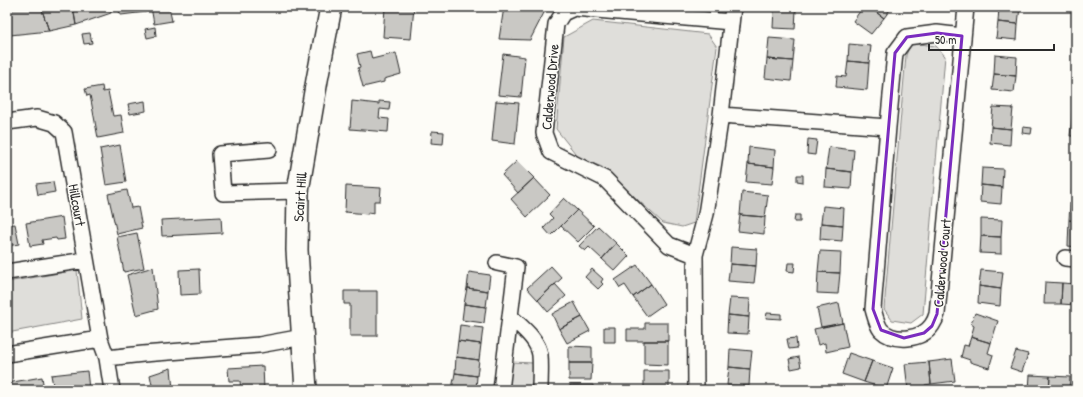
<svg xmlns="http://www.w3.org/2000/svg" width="1083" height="397" font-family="'Patrick Hand',sans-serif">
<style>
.green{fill:#dfdeda;stroke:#858482}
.building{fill:#c9c8c4;stroke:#2b2b2b}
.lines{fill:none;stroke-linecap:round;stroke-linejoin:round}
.street-casing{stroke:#2b2b2b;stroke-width:18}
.secondary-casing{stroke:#2b2b2b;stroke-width:24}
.street{stroke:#fdfcf7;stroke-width:15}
.secondary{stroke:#fdfcf7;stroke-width:21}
.marked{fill:none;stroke:#7b2cbf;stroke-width:3;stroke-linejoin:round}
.labels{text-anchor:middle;stroke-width:3;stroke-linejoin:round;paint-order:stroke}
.street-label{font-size:14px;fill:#2b2b2b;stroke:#fdfcf7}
</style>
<rect width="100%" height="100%" fill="#fdfcf7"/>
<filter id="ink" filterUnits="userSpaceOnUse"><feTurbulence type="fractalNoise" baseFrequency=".025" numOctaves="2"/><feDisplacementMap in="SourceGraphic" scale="8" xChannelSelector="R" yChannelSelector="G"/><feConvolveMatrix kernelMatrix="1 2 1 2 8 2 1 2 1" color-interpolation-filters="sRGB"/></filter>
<g filter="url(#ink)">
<path class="green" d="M 593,21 L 708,34 L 717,47 L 694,223 L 682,227 L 663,223 L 602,167 L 579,158 L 556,129 L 564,37 Z
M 911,43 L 936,46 L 945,56 L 923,314 L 911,323 L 892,320 L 884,309 L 906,55 Z
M 77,270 L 82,319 L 7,333 L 7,282 Z
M 511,362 L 533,363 L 533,390 L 508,390 Z"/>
<path class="building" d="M 41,7 L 49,31 L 10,35 L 10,8 Z
M 41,7 L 73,7 L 76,25 L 49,31 Z
M 73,7 L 111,7 L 111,13 L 76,25 Z
M 116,7 L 146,7 L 146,12 L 121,15 Z
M 151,7 L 169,7 L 172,21 L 154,24 Z
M 385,7 L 414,7 L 411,39 L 383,37 Z
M 504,7 L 547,7 L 530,40 L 499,39 Z
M 774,7 L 796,7 L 796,10 L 774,8 Z
M 863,7 L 869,7 L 884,18 L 871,34 L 853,21 Z
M 869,7 L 892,7 L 884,18 Z
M 999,7 L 1020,7 L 1018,24 L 998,22 Z
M 774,8 L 796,10 L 795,29 L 773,28 Z
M 998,22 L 1018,24 L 1017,40 L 996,38 Z
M 155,27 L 156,36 L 147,38 L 145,29 Z
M 90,33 L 92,43 L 84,44 L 82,34 Z
M 769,38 L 795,40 L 793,61 L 767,59 Z
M 849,44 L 871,46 L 869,63 L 848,61 Z
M 370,51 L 372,59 L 396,53 L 401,74 L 384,79 L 384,82 L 363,87 L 358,68 L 360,67 L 357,54 Z
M 503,54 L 525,57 L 521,97 L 498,95 Z
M 995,55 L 1017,57 L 1016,76 L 994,74 Z
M 767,59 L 793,61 L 791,81 L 765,78 Z
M 848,61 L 869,63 L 867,90 L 836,87 L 837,76 L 846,77 Z
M 1075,71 L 1076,71 L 1076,95 L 1074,95 Z
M 994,74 L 1016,76 L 1014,92 L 992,90 Z
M 102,86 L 103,92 L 108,91 L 113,116 L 121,115 L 124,133 L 98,138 L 90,95 L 87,96 L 85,89 Z
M 145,101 L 146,111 L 130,114 L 128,104 Z
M 352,101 L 379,104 L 379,101 L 390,102 L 389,110 L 380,109 L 379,118 L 389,119 L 388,132 L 350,129 Z
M 496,101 L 519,103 L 515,144 L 492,141 Z
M 1073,102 L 1076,102 L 1076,120 L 1072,120 Z
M 993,107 L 1013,108 L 1011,129 L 991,127 Z
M 1072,120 L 1076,120 L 1076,136 L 1070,136 Z
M 991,127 L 1011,129 L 1010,145 L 990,143 Z
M 1023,127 L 1032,128 L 1031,134 L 1022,133 Z
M 432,131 L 444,132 L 443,144 L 431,143 Z
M 808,139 L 817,140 L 815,155 L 807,154 Z
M 120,145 L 126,182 L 106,185 L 100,149 Z
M 749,147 L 775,150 L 774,167 L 748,164 Z
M 829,147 L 854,150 L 852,172 L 826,169 Z
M 1075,154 L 1076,154 L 1076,171 L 1074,171 Z
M 517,161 L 534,178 L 518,193 L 502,175 Z
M 748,164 L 774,167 L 772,184 L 746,182 Z
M 982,168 L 1003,169 L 1002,187 L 981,185 Z
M 826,169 L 852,172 L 851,189 L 825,187 Z
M 1074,171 L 1076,171 L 1076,193 L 1072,193 Z
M 797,175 L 803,175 L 803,182 L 797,181 Z
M 534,178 L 550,195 L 527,217 L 511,199 Z
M 53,182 L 55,192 L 38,195 L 36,184 Z
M 981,185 L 1002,187 L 1001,204 L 980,202 Z
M 346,186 L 381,188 L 380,201 L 374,201 L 374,213 L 368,212 L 368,214 L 345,212 Z
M 127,190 L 131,208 L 138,207 L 142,228 L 117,234 L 108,194 Z
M 742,192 L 768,195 L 765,217 L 740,215 Z
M 564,198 L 577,210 L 551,236 L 544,228 L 553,218 L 549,214 Z
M 1070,203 L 1076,204 L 1076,221 L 1069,220 Z
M 823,206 L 844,208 L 843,225 L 821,223 Z
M 577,210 L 594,226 L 578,242 L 561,226 Z
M 740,215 L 765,217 L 764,234 L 738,231 Z
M 795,215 L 800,215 L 800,222 L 794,222 Z
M 62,217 L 65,239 L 57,240 L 56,238 L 42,240 L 43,244 L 30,246 L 26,223 Z
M 221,217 L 222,233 L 162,236 L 161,220 Z
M 981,219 L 1002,220 L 1001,237 L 981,236 Z
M 1069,220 L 1076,221 L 1076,247 L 1068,246 Z
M 821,223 L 843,225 L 842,241 L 820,239 Z
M 15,224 L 19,244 L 7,246 L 7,225 Z
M 598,226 L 616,243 L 602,259 L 589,247 L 585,251 L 579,246 Z
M 137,233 L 144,268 L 124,272 L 117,237 Z
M 981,236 L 1001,237 L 1001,254 L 980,253 Z
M 616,243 L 629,256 L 615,271 L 602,259 Z
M 731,247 L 757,249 L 756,266 L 730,264 Z
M 820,251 L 841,252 L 840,273 L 818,272 Z
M 788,263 L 795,263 L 794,272 L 787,271 Z
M 730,264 L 756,266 L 754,283 L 728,281 Z
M 637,265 L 651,284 L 633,297 L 625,285 L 620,288 L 615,280 Z
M 551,266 L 562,278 L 538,300 L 527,288 Z
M 153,267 L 158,309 L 136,315 L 127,275 Z
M 199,269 L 200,294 L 180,295 L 179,270 Z
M 592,269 L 603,279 L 601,282 L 603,284 L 598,289 L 585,277 Z
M 981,270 L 1003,272 L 1001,289 L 979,286 Z
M 469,272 L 490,275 L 488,291 L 467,288 Z
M 818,272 L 840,273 L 838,294 L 817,293 Z
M 1045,282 L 1062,283 L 1061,304 L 1044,304 Z
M 1062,283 L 1076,284 L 1076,305 L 1061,304 Z
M 555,284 L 566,296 L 548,312 L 538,300 Z
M 651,284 L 664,304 L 647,316 L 633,297 Z
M 979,286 L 1001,289 L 1000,306 L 978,303 Z
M 467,288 L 488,291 L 486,307 L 464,304 Z
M 344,291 L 377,291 L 377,336 L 350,336 L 350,304 L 344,304 Z
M 730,298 L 750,299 L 749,317 L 728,315 Z
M 574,302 L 582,317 L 559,329 L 552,314 Z
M 839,303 L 843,323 L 821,327 L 817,308 Z
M 464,304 L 486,307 L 484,323 L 462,320 Z
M 767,313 L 781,314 L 781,319 L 766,318 Z
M 975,313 L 998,321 L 991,343 L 971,337 L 974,326 L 971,324 Z
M 728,315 L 749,317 L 748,334 L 727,333 Z
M 582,317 L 590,331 L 567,343 L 559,329 Z
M 645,323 L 668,323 L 668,341 L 627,341 L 627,329 L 645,329 Z
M 843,323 L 848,347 L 826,352 L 825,343 L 818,345 L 814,329 Z
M 460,325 L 483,328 L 481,344 L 458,341 Z
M 604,327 L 615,327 L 615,342 L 604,342 Z
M 971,337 L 991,343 L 988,353 L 993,355 L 989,368 L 970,362 L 970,360 L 961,357 L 964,345 L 968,346 Z
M 796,338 L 797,348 L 789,349 L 787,339 Z
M 458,341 L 481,344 L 479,360 L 456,357 Z
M 644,341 L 668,341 L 668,365 L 644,364 Z
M 569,346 L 592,347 L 592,363 L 569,363 Z
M 730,349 L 752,351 L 750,369 L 729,367 Z
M 1016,351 L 1028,354 L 1022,372 L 1010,368 Z
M 849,353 L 872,361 L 864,382 L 842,374 Z
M 456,357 L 479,360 L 477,376 L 455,373 Z
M 799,357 L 801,367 L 791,369 L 789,359 Z
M 952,359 L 955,381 L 931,384 L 929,362 Z
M 872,361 L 893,368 L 886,389 L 864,382 Z
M 929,362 L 931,384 L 925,385 L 925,390 L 908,390 L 905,364 Z
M 569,363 L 592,363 L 591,380 L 569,380 Z
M 263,366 L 264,390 L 241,390 L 240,381 L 229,381 L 228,368 Z
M 729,367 L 750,369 L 749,386 L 727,385 Z
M 171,368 L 173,390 L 153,390 L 150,375 Z
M 87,371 L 89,389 L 54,390 L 51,375 Z
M 644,371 L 669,371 L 669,390 L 644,390 Z
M 455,373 L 477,376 L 476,390 L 452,389 Z
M 1030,375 L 1050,376 L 1049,390 L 1029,390 Z
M 1050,376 L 1070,377 L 1069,390 L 1049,390 Z
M 42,377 L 44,390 L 7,390 L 7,383 Z
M 570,385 L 593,385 L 593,390 L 570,390 Z"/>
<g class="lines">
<g class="street-casing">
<path id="street" d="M 721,115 L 888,127 L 895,53 L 907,37 L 937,33 L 962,36
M 7,122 L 37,118 L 54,123 L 64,132 L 100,339 L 107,358 L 143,354 L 259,345 L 303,337
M 888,127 L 873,309 C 875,316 877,325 881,330 C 894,343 922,340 932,325 C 934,322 936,318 937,314 L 966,7
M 269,150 L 220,154 L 223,193 L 298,191
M 695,255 L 669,245 L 605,179 L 551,152 L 544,133 L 556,24 L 563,13 L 574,8 L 731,22
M 1065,258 L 1076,259
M 497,263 L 516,267 L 501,390
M 7,272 L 86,260
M 510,316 C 521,327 538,339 540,355 C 541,367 540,379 540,390
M 7,354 L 100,339
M 107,358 L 112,390
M 696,390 L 695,255 L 706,214 L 721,115 L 733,7"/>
</g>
<g class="secondary-casing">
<path id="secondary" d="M 306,390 L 297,250 L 298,191 L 317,80 L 331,7"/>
</g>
<use href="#street" class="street"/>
<use href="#secondary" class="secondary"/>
</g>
</g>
<path class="marked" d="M 937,33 L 962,36 L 937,314 L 932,326 L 924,333 L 904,338 L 881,330 L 873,309 L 895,53 L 907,37 Z"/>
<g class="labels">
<g class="street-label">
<text transform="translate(550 87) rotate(-85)" y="5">Calderwood Drive</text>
<text transform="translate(300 197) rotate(-86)" y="5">Scairt Hill</text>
<text transform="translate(77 205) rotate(80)" y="5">Hillcourt</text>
<text transform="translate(942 263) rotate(-85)" y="5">Calderwood Court</text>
</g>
</g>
<rect width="1083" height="397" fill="none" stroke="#fdfcf7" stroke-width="24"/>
<rect x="12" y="12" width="1059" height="373" fill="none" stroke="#2b2b2b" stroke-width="1.5" filter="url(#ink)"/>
<path d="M929 44v6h125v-6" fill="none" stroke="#2b2b2b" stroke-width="2"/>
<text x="935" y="44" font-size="12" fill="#2b2b2b" stroke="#fdfcf7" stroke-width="3" paint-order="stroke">50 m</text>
</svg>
